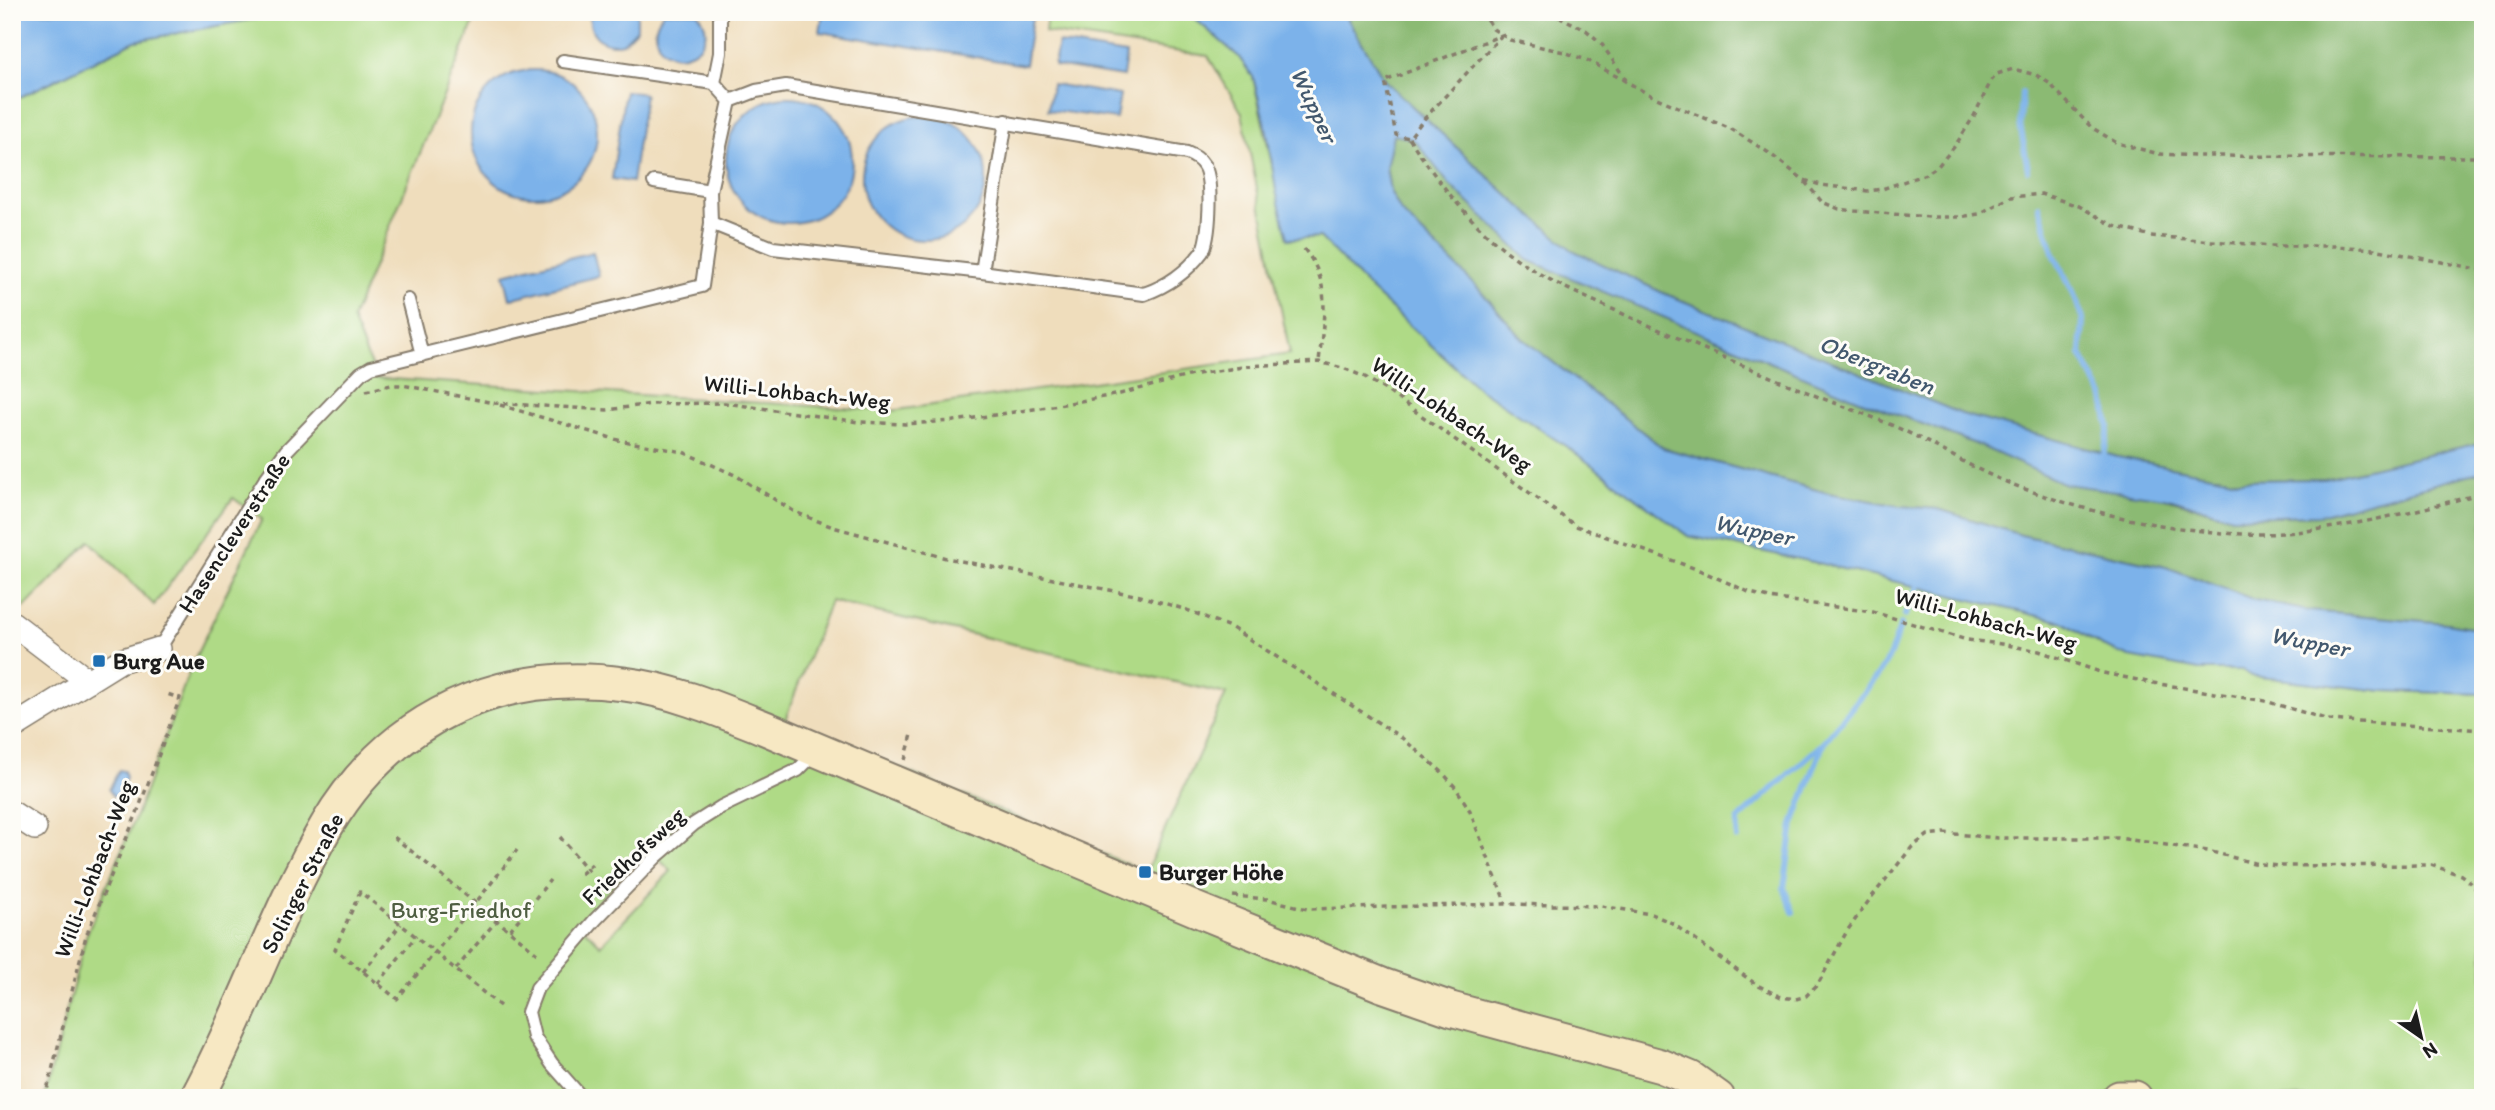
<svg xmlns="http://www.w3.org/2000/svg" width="2495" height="1110" font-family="Itim,sans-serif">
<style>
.green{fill:#afda86;stroke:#667b51;stroke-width:2;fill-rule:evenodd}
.forest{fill:#8bba73;stroke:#546b48;stroke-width:2}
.water{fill:#7cb2ea;stroke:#4c6783;stroke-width:2}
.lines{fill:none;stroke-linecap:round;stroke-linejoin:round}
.stream{stroke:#7cb2ea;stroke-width:6}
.service-casing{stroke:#867c6c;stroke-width:16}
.minor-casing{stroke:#867c6c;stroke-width:26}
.secondary-casing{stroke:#867c6c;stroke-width:37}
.path{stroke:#867c6c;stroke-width:3.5;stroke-dasharray:5 5;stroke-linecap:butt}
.service{stroke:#fff;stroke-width:12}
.minor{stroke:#fff;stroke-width:23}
.secondary{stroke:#f7e8c3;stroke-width:33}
.poi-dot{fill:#1f6fb2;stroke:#fdfcf7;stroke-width:2.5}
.labels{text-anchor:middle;stroke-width:6;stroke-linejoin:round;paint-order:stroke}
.street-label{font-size:23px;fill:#1c1c1c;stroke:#fdfcf7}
.poi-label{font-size:23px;font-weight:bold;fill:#1c1c1c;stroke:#fdfcf7;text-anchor:start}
.park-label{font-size:23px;fill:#4f5e41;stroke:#fdfcf7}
.water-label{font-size:24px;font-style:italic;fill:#42586e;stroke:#fdfcf7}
</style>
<rect width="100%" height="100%" fill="#fdfcf7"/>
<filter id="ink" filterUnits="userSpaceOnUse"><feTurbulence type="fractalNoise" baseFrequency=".0143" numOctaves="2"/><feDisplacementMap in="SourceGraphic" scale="14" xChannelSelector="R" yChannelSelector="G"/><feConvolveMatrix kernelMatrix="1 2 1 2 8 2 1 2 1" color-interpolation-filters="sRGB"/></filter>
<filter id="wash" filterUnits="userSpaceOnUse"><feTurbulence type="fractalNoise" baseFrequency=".00686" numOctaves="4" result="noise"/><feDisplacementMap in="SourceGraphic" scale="28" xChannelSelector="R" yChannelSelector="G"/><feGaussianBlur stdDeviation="1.57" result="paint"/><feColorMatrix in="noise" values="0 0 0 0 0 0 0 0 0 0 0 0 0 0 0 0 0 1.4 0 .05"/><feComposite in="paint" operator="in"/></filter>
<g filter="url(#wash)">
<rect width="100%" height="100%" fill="#efddbc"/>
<path class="green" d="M 292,12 L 478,12 L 352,319 L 376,378 L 890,411 L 1290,354 L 1242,113 L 1208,56 L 1045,32 L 1047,12 L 1187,12 L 1238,56 L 1253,77 L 1288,239 L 1320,237 L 1373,292 L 1478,388 L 1570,449 L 1688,536 L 1818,563 L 2063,622 L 2102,646 L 2199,670 L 2242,670 L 2252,676 L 2383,691 L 2483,694 L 2483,1098 L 44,1098 L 86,936 L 137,813 L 193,662 L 262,519 L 233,498 L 154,605 L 90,541 L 24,608 L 12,599 L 12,101 L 135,41 ZM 830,601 L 1226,694 L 1146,872 L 785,720 ZM 648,849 L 671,871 L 601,945 L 578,923 Z"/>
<path class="forest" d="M 1340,12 L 2483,12 L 2483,442 L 2325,479 L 2238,480 L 2118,457 L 1962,414 L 1661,292 L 1572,250 L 1512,199 L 1385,81 L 1347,18 Z
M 1393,134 L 1409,138 L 1416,142 L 1528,260 L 1862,401 L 1978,445 L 2232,517 L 2319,515 L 2483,471 L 2483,629 L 2446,623 L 2308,611 L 2255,600 L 2166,567 L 2021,535 L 1938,509 L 1900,506 L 1828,493 L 1663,448 L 1522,338 L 1478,288 L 1401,212 L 1390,191 L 1386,167 Z"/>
<path class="water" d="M 12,12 L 292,12 L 135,41 L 12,101 Z
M 590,12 L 637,12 L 637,29 L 623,43 C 602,48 587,34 590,12 Z
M 664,12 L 697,12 C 728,47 666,76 656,37 C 654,27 658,19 664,12 Z
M 823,12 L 1033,12 L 1025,65 L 820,32 Z
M 1187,12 L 1340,12 L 1347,18 L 1385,81 L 1512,199 L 1572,250 L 1661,292 L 1962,414 L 2118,457 L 2238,480 L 2325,479 L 2483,442 L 2483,471 L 2319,515 L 2232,517 L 2172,499 L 2065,484 L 1978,445 L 1862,401 L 1528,260 L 1449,184 L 1416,142 L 1409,138 L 1393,135 L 1386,167 L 1390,191 L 1401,212 L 1478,288 L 1522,338 L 1663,448 L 1828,493 L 1900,506 L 1938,509 L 2021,535 L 2166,567 L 2255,600 L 2308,611 L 2446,623 L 2483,629 L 2483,694 L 2383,691 L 2252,676 L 2242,670 L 2199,670 L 2130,657 L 2102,646 L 2063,622 L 1818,563 L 1688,536 L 1570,449 L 1478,388 L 1373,292 L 1320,237 L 1288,239 L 1276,191 L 1267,132 L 1253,77 L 1238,56 Z
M 1058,43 L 1126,54 L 1123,77 L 1054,66 Z
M471 133a63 63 0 1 1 126 0a63 63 0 1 1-126 0Z
M 1052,84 L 1120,95 L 1116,119 L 1048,110 Z
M 625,91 L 645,94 L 632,182 L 612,179 Z
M726 160a63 63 0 1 1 126 0a63 63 0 1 1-126 0Z
M862 178a62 62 0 1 1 124 0a62 62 0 1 1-124 0Z
M 593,252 L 599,276 L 510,299 L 504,274 Z
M 119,770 L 124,771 L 126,777 L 120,794 L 114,797 L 109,790 Z"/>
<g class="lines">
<path class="stream" d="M 2022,93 L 2020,124 L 2028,170
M 2039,206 L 2053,252 L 2073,292 L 2083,319 L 2081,355 L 2104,398 L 2109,427 L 2103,461
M 1905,615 L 1920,582
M 1737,838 L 1738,820 L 1822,744
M 1793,912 L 1784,888 L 1793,824 L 1824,742 L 1878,675 L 1890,655 L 1901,624"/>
</g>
</g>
<g filter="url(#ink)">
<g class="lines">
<g class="service-casing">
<path id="service" d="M 563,61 L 714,83 L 730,101
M 714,83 L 720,53 L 720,12
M 654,182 L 710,191
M 982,272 L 1006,121
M 408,300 L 422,355
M 159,649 L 265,480 L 286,451 L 361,373 L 371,367 L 702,286 L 711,223 L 710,191 L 730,101 L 756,91 L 786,86 L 1187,153 C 1194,156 1200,159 1204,166 C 1213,179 1210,240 1202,252 C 1187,272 1167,286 1144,294 L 982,272 L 773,248 L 711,223
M 582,1098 L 552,1064 L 534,1037 L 528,1012 L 537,988 L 595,920 L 656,857 L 694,824 L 721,807 L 798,770 L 806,762 L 813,751"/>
</g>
<g class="minor-casing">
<path id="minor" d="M 12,623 L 88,681
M 12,728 L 120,661 L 159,649
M 12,813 L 35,828"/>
</g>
<g class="secondary-casing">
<path id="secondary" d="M 197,1098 C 245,1009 276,912 327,825 C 391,717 500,667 624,684 C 673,690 720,710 765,728 L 1195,909 L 1382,985 L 1451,1009 L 1661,1066 L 1690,1078 L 1718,1098
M 2119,1098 L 2135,1098"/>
</g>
<path class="path" d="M 1482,12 L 1493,29 L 1510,40 L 1564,52 L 1589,61 L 1652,96 L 1731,129 L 1769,153 L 1804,180 L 1821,185 L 1868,191 L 1882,189 L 1926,174 L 1938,166 L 1955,146 L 1974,116 L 1991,81 L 1997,74 L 2013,69 L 2036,75 L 2049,83 L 2091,127 L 2117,143 L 2159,154 L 2196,156 L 2483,157
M 1550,12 L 1586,30 L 1601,43 L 1628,83
M 1502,35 L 1424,119 L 1409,138 L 1396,135 L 1385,81 Z
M 1409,138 C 1440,185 1473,228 1520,261 C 1555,286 1593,300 1632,318 C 1694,345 1756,371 1819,397 C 1850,409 1883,420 1913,435 C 1946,451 1975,470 2009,483 C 2078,510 2150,527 2224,533 C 2306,540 2404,514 2483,493
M 1805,182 L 1822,202 L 1839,209 L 1855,211 L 1929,217 L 1960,217 L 1979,214 L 2011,197 L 2041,194 L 2079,206 L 2114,226 L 2151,236 L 2272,246 L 2335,246 L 2374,249 L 2483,270
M 1304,249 C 1333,284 1323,319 1319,362
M 366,391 L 391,385 L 402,385 L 494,403 L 607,410 L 652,404 L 725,403 L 859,422 L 905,424 L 954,421 L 1041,408 L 1120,394 L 1196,374 L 1249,366 L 1319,362 L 1343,368 L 1365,377 L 1387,391 L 1576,526 L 1699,570 L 1751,593 L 1769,598 L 1873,612 L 1967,640 L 2001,644 L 2039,651 L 2103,673 L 2147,682 L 2265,701 L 2329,720 L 2483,730
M 500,405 L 618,440 L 683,452 L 735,475 L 795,512 L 833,527 L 946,558 L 1140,596 L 1187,610 L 1232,628 L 1402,738 L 1442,772 L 1456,788 L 1469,809 L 1506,904
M 905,760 L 913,731
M 394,837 L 537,953
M 560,837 L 592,875
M 581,874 L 592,864
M 1233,896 L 1267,899 L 1307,909 L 1506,904 L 1601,906 L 1651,914 L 1672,923 L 1757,985 L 1781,997 L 1796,999 L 1806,996 L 1818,984 L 1847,931 L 1870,899 L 1912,847 L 1928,835 L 1944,833 L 1998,838 L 2118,838 L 2208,851 L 2254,863 L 2277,866 L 2431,865 L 2461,875 L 2471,883 L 2483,898
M 510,930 L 550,880
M 456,969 L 497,920
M 363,972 L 401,924
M 378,984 L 416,936
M 500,1006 C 453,968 408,929 360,892 L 335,949 L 397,999 C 437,950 478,901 517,850
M 45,1098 L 86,936 L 137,813 L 180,698 L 167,694"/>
<use href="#service" class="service"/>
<use href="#minor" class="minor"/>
<use href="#secondary" class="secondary"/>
</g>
</g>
<g class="poi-dot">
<rect x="92" y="654" width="14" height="14" rx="3.5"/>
<rect x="1138" y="865" width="14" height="14" rx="3.5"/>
</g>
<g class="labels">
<g class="street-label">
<text transform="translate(797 392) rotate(6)" y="8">Willi-Lohbach-Weg</text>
<text transform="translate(1452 414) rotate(34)" y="8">Willi-Lohbach-Weg</text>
<text transform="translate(234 533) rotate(-57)" y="8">Hasencleverstraße</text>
<text transform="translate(1986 619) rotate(15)" y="8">Willi-Lohbach-Weg</text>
<text transform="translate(633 856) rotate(-43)" y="8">Friedhofsweg</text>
<text transform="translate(94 869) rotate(-69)" y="8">Willi-Lohbach-Weg</text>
<text transform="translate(302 883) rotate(-63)" y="8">Solinger Straße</text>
</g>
<g class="poi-label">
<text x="113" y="669">Burg Aue</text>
<text x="1159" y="880">Burger Höhe</text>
</g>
<g class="park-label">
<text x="461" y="918">Burg-Friedhof</text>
</g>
<g class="water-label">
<text transform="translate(1314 105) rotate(65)" y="8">Wupper</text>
<text transform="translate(1877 365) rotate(22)" y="8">Obergraben</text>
<text transform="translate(1754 530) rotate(12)" y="8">Wupper</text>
<text transform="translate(2310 642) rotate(11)" y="8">Wupper</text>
</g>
</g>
<rect width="2495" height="1110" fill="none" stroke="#fdfcf7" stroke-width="42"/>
<g transform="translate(2421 1037) rotate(146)" stroke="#fdfcf7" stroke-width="5" paint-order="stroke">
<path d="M0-5L12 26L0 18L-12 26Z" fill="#1c1c1c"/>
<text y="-10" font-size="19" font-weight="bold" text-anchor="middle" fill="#1c1c1c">N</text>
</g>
</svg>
